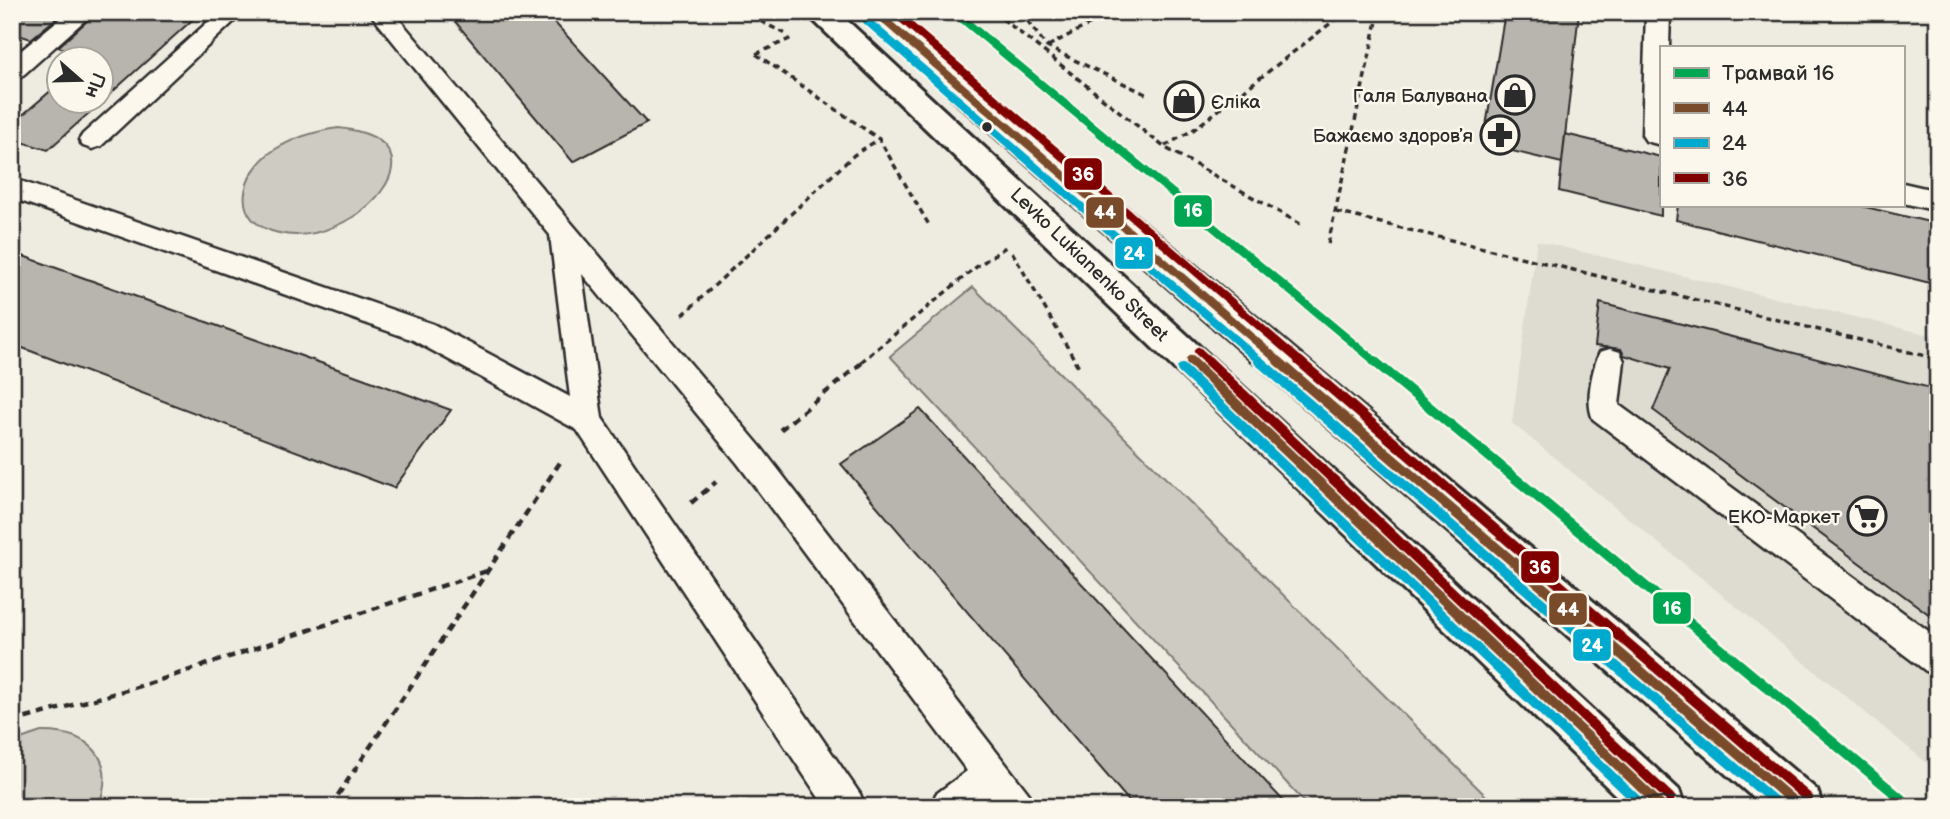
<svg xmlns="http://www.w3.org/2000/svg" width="1950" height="819" font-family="'Balsamiq Sans',sans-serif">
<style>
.built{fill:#dedbd1}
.green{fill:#cecbc2;stroke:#7c7b76;stroke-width:2}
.building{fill:#b8b5ae;stroke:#2b2b2b;stroke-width:2}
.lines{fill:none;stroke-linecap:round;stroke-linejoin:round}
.lane-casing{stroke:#2b2b2b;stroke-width:5}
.secondary-casing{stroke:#2b2b2b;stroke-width:6}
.path-far1{stroke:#2b2b2b;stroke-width:3.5;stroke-dasharray:6 4.5;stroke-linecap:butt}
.path{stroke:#2b2b2b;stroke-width:4.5;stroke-dasharray:8 6;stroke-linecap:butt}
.lane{fill:#fbf7ec;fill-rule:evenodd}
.secondary{fill:#fbf7ec;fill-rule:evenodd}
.bus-1-far1-casing{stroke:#fbf7ec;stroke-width:12}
.bus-1-casing{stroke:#fbf7ec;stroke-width:15}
.bus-2-far1-casing{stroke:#fbf7ec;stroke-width:12}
.bus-2-casing{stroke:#fbf7ec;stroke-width:15}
.bus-3-far1-casing{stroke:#fbf7ec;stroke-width:12}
.bus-3-casing{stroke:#fbf7ec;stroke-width:15}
.bus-1-far1{stroke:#7a4b2a;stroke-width:8}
.bus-1{stroke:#7a4b2a;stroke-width:10}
.bus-2-far1{stroke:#00a9ce;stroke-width:8}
.bus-2{stroke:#00a9ce;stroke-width:10}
.bus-3-far1{stroke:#800000;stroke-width:8}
.bus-3{stroke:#800000;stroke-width:10}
.tram-1-far1-casing{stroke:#fbf7ec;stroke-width:12}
.tram-1-casing{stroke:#fbf7ec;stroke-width:15}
.tram-1-far1{stroke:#00a651;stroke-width:8}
.tram-1{stroke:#00a651;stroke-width:10}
.bus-dot{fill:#2b2b2b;stroke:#fbf7ec;stroke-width:2.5}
.labels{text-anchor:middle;stroke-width:5;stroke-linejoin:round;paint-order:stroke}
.poi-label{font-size:19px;fill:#2b2b2b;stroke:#fbf7ec;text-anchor:end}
.street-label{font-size:19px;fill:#2b2b2b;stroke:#fbf7ec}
.line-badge{stroke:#fbf7ec;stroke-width:2.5}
.badge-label{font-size:19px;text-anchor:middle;font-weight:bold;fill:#fff}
</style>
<rect width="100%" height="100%" fill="#eeebe0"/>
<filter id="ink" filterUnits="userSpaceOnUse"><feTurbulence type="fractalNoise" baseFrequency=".0143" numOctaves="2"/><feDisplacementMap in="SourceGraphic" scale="14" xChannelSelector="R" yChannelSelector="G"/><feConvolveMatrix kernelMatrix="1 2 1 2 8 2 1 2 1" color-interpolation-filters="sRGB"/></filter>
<g filter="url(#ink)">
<path class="built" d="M 1537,241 L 1938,337 L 1938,772 L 1512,423 Z"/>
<path class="green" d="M 339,128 C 456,141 354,250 279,233 C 228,222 240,173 274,150 C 295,137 315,131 339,128 Z
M 973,287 L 1497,807 L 1309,807 L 890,356 Z
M 41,732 C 89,731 118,758 98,807 L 12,807 L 12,742 Z"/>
<path class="building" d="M 12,12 L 64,12 L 31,39 L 12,33 Z
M 97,12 L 201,12 L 48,150 L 12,139 L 12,124 L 60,83 L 60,102 L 102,102 L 102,60 L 87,60 L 90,57 L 58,47 Z
M 447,12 L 545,12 L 647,123 L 573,162 Z
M 1505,12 L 1579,12 L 1562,163 L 1483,144 Z
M 1565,134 L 1661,157 L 1661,216 L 1559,191 Z
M 1678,205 L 1857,205 L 1938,224 L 1938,285 L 1676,220 Z
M 12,252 L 357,376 L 451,410 L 394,488 L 12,344 Z
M 1600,303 L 1938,390 L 1938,621 L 1653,410 L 1670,369 L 1624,355 L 1621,349 L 1595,346 Z
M 920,409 L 1289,807 L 1134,807 L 841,464 Z"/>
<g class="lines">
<g class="lane-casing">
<path id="lane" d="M 68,12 L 94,12 L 21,77 L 12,79 L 12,58 Z
M 219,12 L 244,12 L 101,146 L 92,149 L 83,146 L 79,140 L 83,134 Z
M 369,12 L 393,12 L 760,446 L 1029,794 L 1034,807 L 993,807 L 988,800 L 979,807 L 931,807 L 936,794 L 967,771 L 738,464 L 582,274 L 602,418 L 860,794 L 865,807 L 825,807 L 577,430 L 413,340 L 12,198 L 12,178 L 433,324 L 570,397 L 550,235 Z
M 1646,12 L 1670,12 L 1669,47 L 1661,47 L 1661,145 L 1646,141 L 1642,135 Z
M 1903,183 L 1938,191 L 1938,211 L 1903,203 Z
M 1610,349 L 1620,352 L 1624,361 L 1619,405 L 1938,638 L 1938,675 L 1926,671 L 1593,419 C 1585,402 1592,369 1600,352 Z"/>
</g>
<g class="secondary-casing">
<path id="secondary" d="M 805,12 L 838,12 L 1679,790 L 1685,807 L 1628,807 Z
M 860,12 L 894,12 L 1817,790 L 1823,807 L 1764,807 L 959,105 Z"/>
</g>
<path class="path-far1" d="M 742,12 L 786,34
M 994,12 L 1164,147 L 1302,225
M 1021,12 L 1047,47 L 1148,95
M 1367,12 L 1378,15
M 1099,20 L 1147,12
M 1048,46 L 1098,20 L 1101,12
M 756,54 L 879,139 L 929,225
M 756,54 L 792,38
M 1165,146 L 1193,130 L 1345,12
M 1336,212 L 1938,359
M 1328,244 L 1379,12
M 1012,252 L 1076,362
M 683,315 L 854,155 L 879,139
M 861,362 L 975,268 L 1007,246"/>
<path class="path" d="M 1075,361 L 1078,366
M 780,430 L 864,361
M 691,503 L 716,482
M 12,722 L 148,684 L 487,571
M 330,807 L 563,458"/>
<use href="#lane" class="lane"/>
<use href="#secondary" class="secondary"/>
<g class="bus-1-far1-casing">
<path id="bus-1-far1" d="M 875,12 L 1280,362
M 1190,360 L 1192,362"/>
</g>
<g class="bus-1-casing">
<path id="bus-1" d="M 1191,361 L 1662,807
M 1278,361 L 1800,807"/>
</g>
<g class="bus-2-far1-casing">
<path id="bus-2-far1" d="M 867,21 L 1261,362"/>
</g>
<g class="bus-2-casing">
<path id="bus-2" d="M 1259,361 L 1781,807
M 1182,369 L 1644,807"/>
</g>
<g class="bus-3-far1-casing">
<path id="bus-3-far1" d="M 894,12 L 1301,362
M 1198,351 L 1210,362"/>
</g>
<g class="bus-3-casing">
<path id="bus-3" d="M 1208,361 L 1670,798
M 1299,361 L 1808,798"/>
</g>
<use href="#bus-1-far1" class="bus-1-far1"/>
<use href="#bus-1" class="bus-1"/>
<use href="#bus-2-far1" class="bus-2-far1"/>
<use href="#bus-2" class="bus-2"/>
<use href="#bus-3-far1" class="bus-3-far1"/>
<use href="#bus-3" class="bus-3"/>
<g class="tram-1-far1-casing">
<path id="tram-1-far1" d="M 954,12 L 1376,362"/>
</g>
<g class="tram-1-casing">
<path id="tram-1" d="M 1374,361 L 1911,807"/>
</g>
<use href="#tram-1-far1" class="tram-1-far1"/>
<use href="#tram-1" class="tram-1"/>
</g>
</g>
<defs>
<g id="shop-ring" transform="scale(2.0125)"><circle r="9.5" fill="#fbf7ec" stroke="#2b2b2b" stroke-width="1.5"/><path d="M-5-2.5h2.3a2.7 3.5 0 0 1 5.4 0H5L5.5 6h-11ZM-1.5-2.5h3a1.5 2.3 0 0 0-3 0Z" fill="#2b2b2b"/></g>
<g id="pharmacy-ring" transform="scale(2.0125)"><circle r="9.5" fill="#fbf7ec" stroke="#2b2b2b" stroke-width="1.5"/><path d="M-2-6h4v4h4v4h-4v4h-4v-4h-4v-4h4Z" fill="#2b2b2b"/></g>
<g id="supermarket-ring" transform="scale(2.0125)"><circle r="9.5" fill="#fbf7ec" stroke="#2b2b2b" stroke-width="1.5"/><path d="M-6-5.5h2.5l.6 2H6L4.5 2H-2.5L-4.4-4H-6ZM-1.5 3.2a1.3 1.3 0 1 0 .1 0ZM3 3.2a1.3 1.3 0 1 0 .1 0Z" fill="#2b2b2b"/></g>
</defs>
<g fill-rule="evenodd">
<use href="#shop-ring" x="1515" y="95"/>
<use href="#shop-ring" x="1184" y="101"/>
<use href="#pharmacy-ring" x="1500" y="135"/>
<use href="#supermarket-ring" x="1867" y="516"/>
</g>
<circle class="bus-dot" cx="987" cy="127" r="6"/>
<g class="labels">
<g class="poi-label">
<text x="1488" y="102">Галя Балувана</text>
<text x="1211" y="108" text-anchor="start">Єліка</text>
<text x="1473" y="142">Бажаємо здоровʼя</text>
<text x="1840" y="523">ЕКО-Маркет</text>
</g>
<g class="street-label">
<text transform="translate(1090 264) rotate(44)" y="7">Levko Lukianenko Street</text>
</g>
</g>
<g class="line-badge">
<rect x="1063" y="157" width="40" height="34" rx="7" fill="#800000"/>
<rect x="1173" y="194" width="40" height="34" rx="7" fill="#00a651"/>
<rect x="1085" y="196" width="40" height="33" rx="7" fill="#7a4b2a"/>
<rect x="1114" y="236" width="40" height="34" rx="7" fill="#00a9ce"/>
<rect x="1520" y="550" width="40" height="34" rx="7" fill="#800000"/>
<rect x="1652" y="591" width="40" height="34" rx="7" fill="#00a651"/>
<rect x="1548" y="592" width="40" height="34" rx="7" fill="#7a4b2a"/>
<rect x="1572" y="628" width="40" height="34" rx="7" fill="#00a9ce"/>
</g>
<g class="badge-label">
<text x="1083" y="181">36</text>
<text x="1193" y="217">16</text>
<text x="1105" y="219">44</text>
<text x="1134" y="260">24</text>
<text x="1540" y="574">36</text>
<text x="1672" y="615">16</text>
<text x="1568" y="616">44</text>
<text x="1592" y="652">24</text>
</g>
<rect width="1950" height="819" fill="none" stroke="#fbf7ec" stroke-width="42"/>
<rect x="21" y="21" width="1908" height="777" fill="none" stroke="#2b2b2b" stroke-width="2.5" filter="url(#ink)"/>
<rect x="1660" y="46" width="245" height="161" fill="#fbf7ec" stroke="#a8a59f" stroke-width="2"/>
<rect x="1674" y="68" width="35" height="10" fill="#00a651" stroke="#a8a59f" stroke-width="2"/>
<text x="1722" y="80" font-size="21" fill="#2b2b2b">Трамвай 16</text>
<rect x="1674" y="103" width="35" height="10" fill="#7a4b2a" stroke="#a8a59f" stroke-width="2"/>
<text x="1722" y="116" font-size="21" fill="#2b2b2b">44</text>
<rect x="1674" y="138" width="35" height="10" fill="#00a9ce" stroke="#a8a59f" stroke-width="2"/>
<text x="1722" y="150" font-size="21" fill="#2b2b2b">24</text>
<rect x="1674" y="173" width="35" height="10" fill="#800000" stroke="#a8a59f" stroke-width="2"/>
<text x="1722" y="186" font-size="21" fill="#2b2b2b">36</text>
<g transform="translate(80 80) rotate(110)"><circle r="33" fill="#fbf7ec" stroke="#a8a59f" stroke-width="2"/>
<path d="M0-5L12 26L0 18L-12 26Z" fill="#2b2b2b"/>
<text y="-10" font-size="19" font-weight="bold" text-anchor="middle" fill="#2b2b2b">Пн</text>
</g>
</svg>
